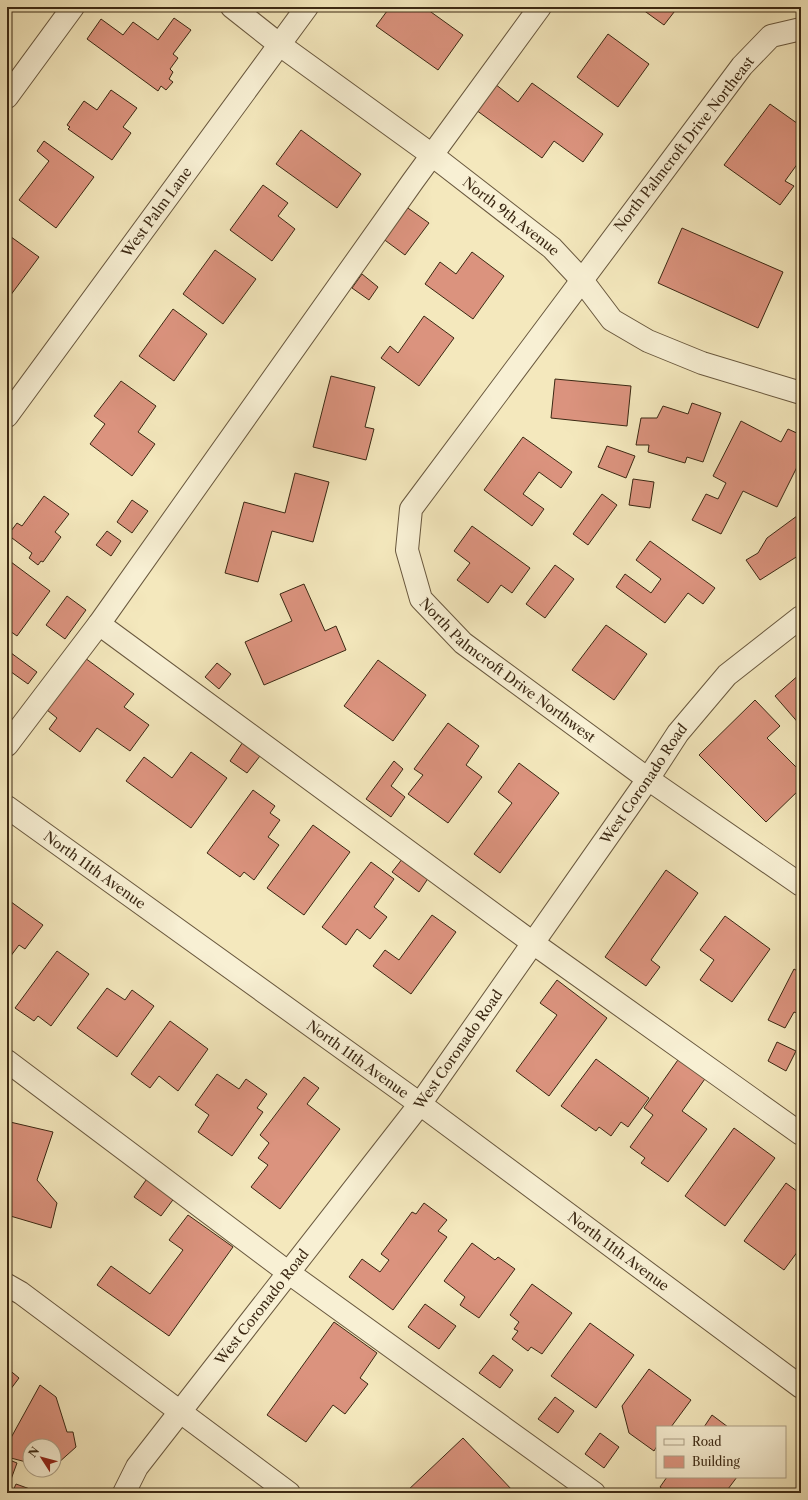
<svg xmlns="http://www.w3.org/2000/svg" width="808" height="1500" font-family="'Libre Caslon Text',serif">
<style>
.building{fill:#db937e;stroke:#3b2813}
.lines{fill:none;stroke-linecap:round;stroke-linejoin:round}
.minor-casing{stroke:#69583e;stroke-width:24}
.minor{stroke:#f8f0d4;stroke-width:22}
.labels{text-anchor:middle;stroke-width:3.5;stroke-linejoin:round;paint-order:stroke}
.street-label{font-size:14px;fill:#3b2813;stroke:#f8f0d4}
</style>
<rect width="100%" height="100%" fill="#f4e8bd"/>
<filter id="stains"><feTurbulence type="fractalNoise" baseFrequency=".005" numOctaves="4"/><feColorMatrix values="0 0 0 0 .2 0 0 0 0 .09 0 0 0 0 .02 0 0 0 .5 -.17"/></filter>
<radialGradient id="worn" r=".72"><stop offset=".6" stop-color="#630" stop-opacity="0"/><stop offset="1" stop-color="#630" stop-opacity=".3"/></radialGradient>
<path class="building" d="M 390,7 L 424,7 L 463,35 L 438,70 L 376,26 Z
M 639,7 L 678,7 L 664,25 Z
M 174,18 L 191,30 L 173,54 L 178,58 L 170,69 L 173,72 L 169,79 L 173,82 L 166,90 L 161,86 L 158,91 L 87,39 L 101,19 L 123,35 L 133,22 L 158,40 Z
M 608,34 L 649,64 L 618,107 L 577,77 Z
M 532,83 L 603,134 L 583,162 L 554,141 L 542,158 L 476,110 L 495,84 L 518,102 Z
M 111,90 L 137,108 L 123,127 L 131,133 L 112,160 L 68,129 L 70,127 L 67,125 L 84,101 L 97,110 Z
M 770,104 L 801,126 L 801,159 L 785,181 L 794,186 L 780,205 L 724,165 Z
M 301,130 L 361,174 L 337,208 L 276,164 Z
M 44,141 L 94,177 L 56,228 L 19,200 L 49,161 L 37,151 Z
M 263,185 L 288,203 L 278,216 L 295,229 L 272,261 L 230,230 Z
M 405,206 L 429,223 L 405,255 L 382,238 Z
M 682,228 L 783,272 L 758,328 L 658,283 Z
M 7,234 L 39,257 L 10,296 L 7,294 Z
M 215,250 L 256,279 L 223,324 L 183,294 Z
M 472,252 L 504,276 L 473,319 L 425,284 L 440,262 L 456,274 Z
M 362,274 L 378,287 L 369,300 L 352,288 Z
M 173,309 L 207,334 L 174,381 L 139,356 Z
M 424,316 L 454,338 L 419,386 L 381,358 L 390,346 L 398,353 Z
M 331,376 L 375,387 L 365,427 L 374,429 L 366,460 L 313,447 Z
M 555,379 L 631,386 L 627,426 L 551,418 Z
M 121,381 L 156,406 L 138,432 L 155,444 L 132,476 L 90,444 L 105,424 L 94,416 Z
M 692,403 L 721,413 L 703,462 L 687,457 L 685,463 L 648,452 L 649,445 L 636,445 L 641,418 L 657,418 L 663,406 L 688,414 Z
M 741,421 L 781,442 L 788,429 L 801,435 L 801,459 L 777,507 L 743,491 L 721,534 L 692,520 L 706,494 L 718,499 L 726,483 L 713,476 Z
M 523,437 L 572,472 L 561,488 L 539,472 L 523,494 L 544,509 L 532,526 L 484,490 Z
M 607,446 L 635,456 L 626,478 L 598,467 Z
M 295,473 L 329,482 L 313,542 L 272,531 L 258,582 L 225,573 L 244,502 L 285,513 Z
M 633,479 L 654,482 L 650,508 L 629,505 Z
M 602,494 L 617,505 L 588,545 L 573,534 Z
M 44,496 L 69,514 L 55,532 L 61,537 L 43,562 L 41,561 L 38,565 L 29,558 L 32,553 L 8,535 L 17,523 L 22,526 Z
M 132,500 L 148,511 L 132,533 L 117,522 Z
M 801,513 L 801,554 L 760,580 L 746,560 L 758,553 L 767,538 Z
M 472,526 L 530,568 L 512,593 L 501,585 L 488,603 L 457,580 L 470,563 L 454,551 Z
M 107,531 L 121,541 L 111,556 L 96,545 Z
M 650,541 L 715,588 L 703,604 L 688,593 L 665,623 L 616,587 L 625,574 L 651,593 L 661,579 L 636,560 Z
M 7,559 L 50,591 L 17,636 L 7,629 Z
M 555,565 L 574,579 L 545,618 L 526,604 Z
M 304,584 L 325,631 L 336,626 L 346,650 L 264,685 L 245,642 L 292,621 L 280,594 Z
M 67,596 L 86,610 L 65,639 L 46,625 Z
M 606,625 L 647,654 L 614,700 L 572,670 Z
M 7,650 L 37,672 L 28,684 L 7,669 Z
M 85,658 L 134,694 L 124,707 L 149,725 L 130,751 L 97,728 L 80,752 L 49,729 L 57,718 L 47,710 Z
M 378,660 L 426,695 L 393,741 L 344,706 Z
M 217,663 L 231,674 L 219,689 L 205,677 Z
M 801,673 L 801,726 L 775,696 Z
M 755,700 L 780,726 L 767,738 L 801,772 L 801,788 L 766,822 L 699,755 Z
M 448,723 L 479,746 L 466,765 L 482,777 L 448,823 L 408,794 L 423,775 L 414,769 Z
M 245,739 L 263,752 L 247,773 L 230,761 Z
M 191,752 L 227,778 L 191,828 L 126,781 L 144,757 L 172,778 Z
M 394,761 L 403,769 L 391,786 L 405,797 L 391,817 L 366,799 Z
M 519,763 L 559,793 L 500,873 L 474,854 L 512,803 L 498,792 Z
M 253,790 L 275,806 L 270,813 L 280,820 L 268,837 L 279,845 L 254,880 L 244,872 L 240,877 L 207,853 Z
M 313,825 L 350,852 L 304,915 L 267,888 Z
M 403,858 L 429,877 L 419,892 L 392,872 Z
M 371,862 L 394,879 L 374,907 L 387,917 L 370,939 L 357,929 L 346,945 L 322,927 Z
M 666,870 L 698,893 L 651,960 L 660,967 L 646,986 L 605,957 Z
M 7,899 L 43,925 L 25,949 L 19,945 L 7,961 Z
M 432,915 L 456,932 L 411,994 L 373,966 L 385,950 L 399,960 Z
M 725,916 L 770,949 L 732,1002 L 700,980 L 714,960 L 700,950 Z
M 57,951 L 89,974 L 51,1026 L 38,1016 L 34,1021 L 15,1008 Z
M 794,969 L 801,973 L 801,1015 L 794,1012 L 785,1028 L 768,1020 Z
M 557,980 L 607,1018 L 549,1096 L 516,1071 L 557,1015 L 540,1003 Z
M 107,988 L 125,1000 L 132,990 L 154,1006 L 117,1057 L 77,1028 Z
M 170,1021 L 208,1049 L 178,1091 L 159,1076 L 150,1088 L 131,1074 Z
M 777,1042 L 796,1051 L 786,1071 L 768,1061 Z
M 680,1057 L 707,1076 L 682,1111 L 707,1129 L 668,1182 L 641,1163 L 645,1158 L 630,1147 L 653,1115 L 644,1108 Z
M 596,1059 L 649,1098 L 628,1127 L 621,1122 L 611,1136 L 599,1127 L 596,1131 L 561,1106 Z
M 217,1074 L 239,1089 L 246,1079 L 267,1094 L 257,1108 L 263,1112 L 232,1156 L 198,1132 L 209,1115 L 195,1105 Z
M 304,1077 L 319,1088 L 307,1104 L 340,1129 L 280,1209 L 251,1187 L 268,1165 L 258,1158 L 269,1143 L 260,1135 Z
M 10,1122 L 53,1132 L 37,1180 L 57,1203 L 51,1228 L 7,1215 L 7,1131 Z
M 734,1128 L 775,1158 L 725,1226 L 685,1196 Z
M 151,1173 L 178,1193 L 161,1216 L 134,1197 Z
M 786,1183 L 801,1194 L 801,1247 L 784,1270 L 744,1241 Z
M 424,1203 L 447,1220 L 438,1231 L 447,1237 L 393,1310 L 349,1277 L 362,1259 L 380,1272 L 389,1260 L 381,1254 L 412,1212 L 416,1214 Z
M 188,1215 L 233,1247 L 169,1336 L 97,1285 L 111,1266 L 150,1294 L 183,1250 L 169,1240 Z
M 472,1243 L 495,1260 L 498,1257 L 515,1269 L 479,1318 L 460,1305 L 465,1297 L 444,1281 Z
M 532,1284 L 572,1313 L 542,1354 L 531,1347 L 528,1351 L 512,1339 L 518,1331 L 514,1329 L 519,1322 L 510,1315 Z
M 425,1304 L 456,1326 L 439,1349 L 408,1327 Z
M 334,1322 L 377,1353 L 360,1378 L 368,1384 L 345,1414 L 333,1405 L 306,1442 L 267,1415 Z
M 590,1323 L 634,1355 L 596,1408 L 551,1376 Z
M 493,1355 L 513,1370 L 500,1388 L 479,1373 Z
M 7,1368 L 19,1378 L 7,1394 Z
M 649,1369 L 691,1400 L 671,1427 L 657,1427 L 657,1446 L 654,1451 L 629,1433 L 622,1406 Z
M 40,1385 L 56,1397 L 67,1432 L 73,1432 L 76,1447 L 57,1464 L 54,1464 L 54,1446 L 30,1446 L 30,1463 L 7,1457 L 7,1445 Z
M 555,1397 L 574,1411 L 558,1433 L 538,1419 Z
M 712,1415 L 728,1427 L 704,1427 Z
M 600,1433 L 619,1447 L 604,1468 L 585,1454 Z
M 463,1438 L 513,1491 L 511,1493 L 407,1493 L 406,1492 Z
M 7,1459 L 17,1463 L 10,1482 L 7,1481 Z
M 667,1477 L 737,1477 L 725,1493 L 668,1493 L 660,1487 Z
M 16,1484 L 41,1493 L 12,1493 Z"/>
<g class="lines">
<g class="minor-casing">
<g id="minor">
<path id="s1" d="M 232,7 L 280,45 L 432,155 L 552,248 L 581,279 L 612,320 L 648,341 L 702,363 L 801,393"/>
<path id="s2" d="M 801,29 L 771,36 L 742,66 L 411,509 L 407,550 L 421,599 L 463,643 L 648,779 L 801,885"/>
<path d="M 7,97 L 73,7"/>
<path id="s3" d="M 7,416 L 307,7"/>
<path d="M 99,624 L 533,943 L 801,1134"/>
<path d="M 7,745 L 99,624 L 413,181 L 540,7"/>
<path id="s4" d="M 7,807 L 420,1104 L 801,1387"/>
<path d="M 7,1061 L 289,1273 L 594,1493"/>
<path d="M 7,1285 L 21,1293 L 289,1493"/>
<path id="s5" d="M 124,1493 L 137,1467 L 420,1104 L 648,779 L 678,733 L 727,675 L 801,617"/>
</g>
</g>
<use href="#minor" class="minor"/>
</g>
<g class="labels">
<g class="street-label">
<text transform="translate(684 144) rotate(-52)" y="5">North Palmcroft Drive Northeast</text>
<text dy="5" stroke="none"><textPath href="#s3" startOffset="253">West Palm Lane</textPath></text>
<text dy="5" stroke="none"><textPath href="#s1" startOffset="349">North 9th Avenue</textPath></text>
<text dy="5" stroke="none"><textPath href="#s2" startOffset="830">North Palmcroft Drive Northwest</textPath></text>
<text dy="5" stroke="none"><textPath href="#s5" startOffset="880">West Coronado Road</textPath></text>
<text dy="5" stroke="none"><textPath href="#s4" startOffset="108">North 11th Avenue</textPath></text>
<text dy="5" stroke="none"><textPath href="#s5" startOffset="556">West Coronado Road</textPath></text>
<text dy="5" stroke="none"><textPath href="#s4" startOffset="432">North 11th Avenue</textPath></text>
<text dy="5" stroke="none"><textPath href="#s4" startOffset="756">North 11th Avenue</textPath></text>
<text dy="5" stroke="none"><textPath href="#s5" startOffset="232">West Coronado Road</textPath></text>
</g>
</g>
<rect width="808" height="1500" fill="none" stroke="#f4e8bd" stroke-width="24"/>
<rect x="8" y="8" width="792" height="1484" fill="none" stroke="#3b2813" stroke-width="2"/>
<rect x="12" y="12" width="784" height="1476" fill="none" stroke="#3b2813"/>
<rect x="656" y="1426" width="130" height="52" fill="#f8f0d4" stroke="#aca087"/>
<rect x="664" y="1439" width="20" height="6" fill="#f8f0d4" stroke="#aca087"/>
<text x="692" y="1446" font-size="12" fill="#3b2813">Road</text>
<rect x="664" y="1456" width="20" height="12" fill="#db937e" stroke="#aca087"/>
<text x="692" y="1466" font-size="12" fill="#3b2813">Building</text>
<g transform="translate(42 1458) rotate(306)"><circle r="19" fill="#f8f0d4" stroke="#aca087"/>
<path d="M0-3L7 15L0 10L-7 15Z" fill="#8f2418"/>
<text y="-6" font-size="11" font-weight="bold" text-anchor="middle" fill="#3b2813">N</text>
</g>
<rect width="100%" height="100%" filter="url(#stains)"/>
<rect width="100%" height="100%" fill="url(#worn)"/>
</svg>
